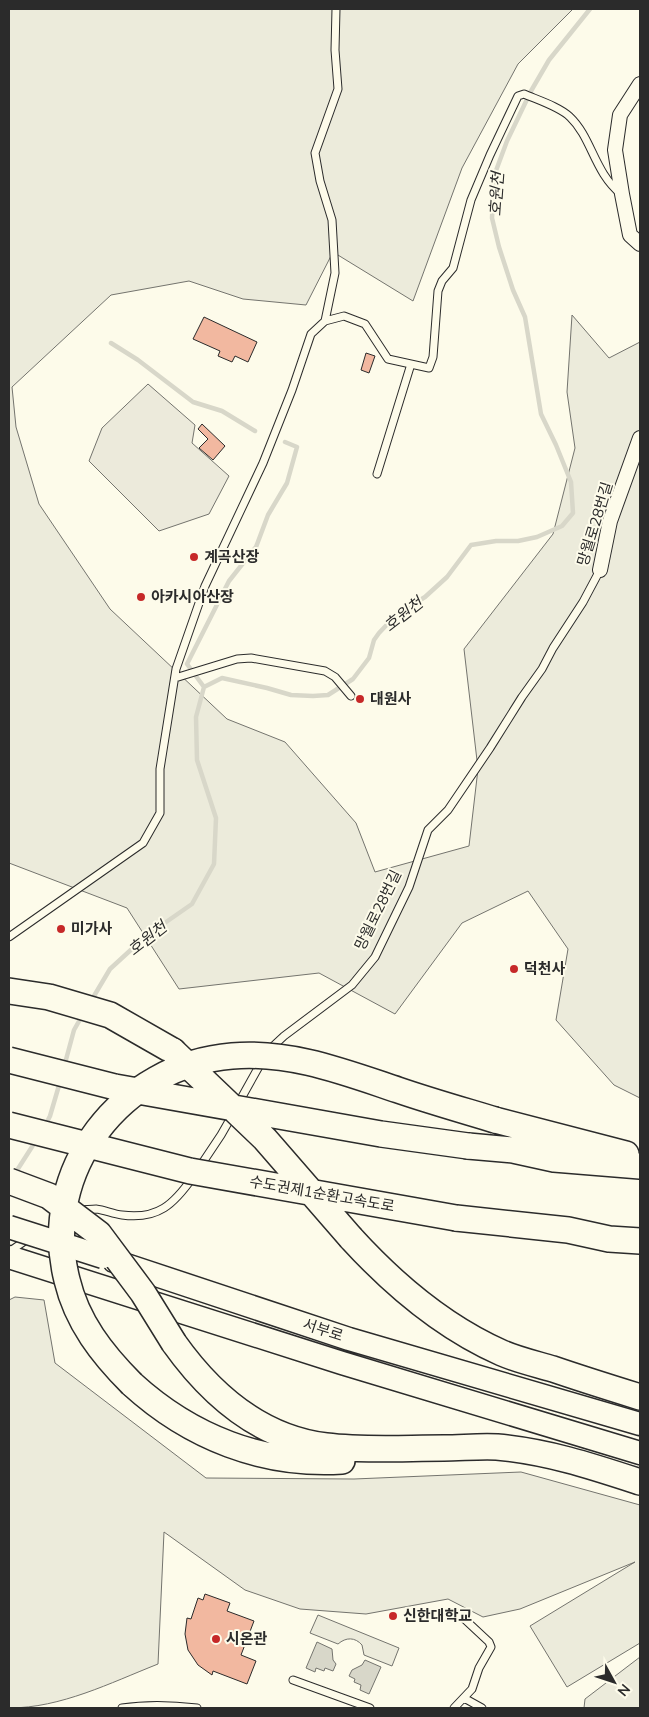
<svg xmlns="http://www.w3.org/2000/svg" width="649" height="1717" font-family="Mulish,'Noto Sans KR',sans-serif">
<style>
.green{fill:#ecebdb;stroke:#74746e}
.parking{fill:#eceadb;stroke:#74746e}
.water{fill:#d8d7c9;stroke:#74746e}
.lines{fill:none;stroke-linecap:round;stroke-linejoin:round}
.stream{stroke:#d8d7c9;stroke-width:4.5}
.building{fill:#f2b8a0;stroke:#2b2b2b}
.service-casing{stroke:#2b2b2b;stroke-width:9}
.minor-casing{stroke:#2b2b2b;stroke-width:16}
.trunk-casing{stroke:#2b2b2b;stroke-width:25}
.motorway-casing{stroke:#2b2b2b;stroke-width:28}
.service{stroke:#fdfbea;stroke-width:7}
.minor{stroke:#fdfbea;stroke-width:14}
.trunk{stroke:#fdfbea;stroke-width:22}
.motorway{stroke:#fdfbea;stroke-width:25}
.trunk-bridge-casing{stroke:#2b2b2b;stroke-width:25;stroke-linecap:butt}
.motorway-bridge-casing{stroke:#2b2b2b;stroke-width:28;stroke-linecap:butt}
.trunk-bridge{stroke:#fdfbea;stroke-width:22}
.motorway-bridge{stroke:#fdfbea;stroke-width:25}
.poi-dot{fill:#c62828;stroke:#fdfbea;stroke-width:2}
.labels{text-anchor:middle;stroke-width:4;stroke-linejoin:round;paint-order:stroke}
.street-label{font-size:15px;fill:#2b2b2b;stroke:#fdfbea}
.poi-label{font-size:15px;font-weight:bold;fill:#2b2b2b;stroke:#fdfbea;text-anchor:start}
.water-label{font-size:16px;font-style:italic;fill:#2b2b2b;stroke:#fdfbea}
</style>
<rect width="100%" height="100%" fill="#fdfbea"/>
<path class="green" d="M 9,9 L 573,9 L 518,64 L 462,168 L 413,301 L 333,252 L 306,305 L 243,299 L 189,281 L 111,295 L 12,387 L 16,427 L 39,504 L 110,609 L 227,719 L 285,742 L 356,823 L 375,872 L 469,846 L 478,769 L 464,649 L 553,534 L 575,448 L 567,392 L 572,315 L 609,358 L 640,342 L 640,1098 L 614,1085 L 556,1020 L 568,949 L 528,891 L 462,923 L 395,1014 L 319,973 L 179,989 L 127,908 L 9,863 Z
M 15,1297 L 44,1300 L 55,1363 L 206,1478 L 354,1479 L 521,1472 L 640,1505 L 640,1643 L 567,1687 L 530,1626 L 635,1562 L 520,1609 L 483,1617 L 448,1599 L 366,1614 L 300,1609 L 245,1590 L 164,1532 L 158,1664 C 110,1683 61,1708 9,1708 L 9,1300 Z
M 318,1615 L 399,1648 L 392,1666 L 364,1655 L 362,1645 C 355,1637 346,1637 338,1644 L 310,1633 Z
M 640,1657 L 640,1708 L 584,1708 L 585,1699 Z"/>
<path class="parking" d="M 148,384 L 195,425 L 192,443 L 229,476 L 209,514 L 159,531 L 89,461 L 102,428 Z"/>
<path class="water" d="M 317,1642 L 332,1649 L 333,1660 L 336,1664 L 333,1671 L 325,1668 L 324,1671 L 316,1668 L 315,1672 L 306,1668 Z
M 365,1660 L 381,1667 L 369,1694 L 360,1690 L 361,1685 L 354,1682 L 355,1679 L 349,1676 L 352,1670 L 362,1665 Z"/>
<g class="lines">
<path class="stream" d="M 111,343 L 138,360 L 193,402 L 222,411 L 255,431
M 204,687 L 187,664 L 229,581 L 256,547 L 268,515 L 287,483 L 297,447 L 285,442
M 91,1001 L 110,969 L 146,936 L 192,904 L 214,864 L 216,818 L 197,760 L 196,717 L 204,687 L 222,678 L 267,688 L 291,695 L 313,696 L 328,695 L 353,679 L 369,658 L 374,640 L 379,633 L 396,615 L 425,597 L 447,577 L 471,545 L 496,541 L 518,541 L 537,537 L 562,526 L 573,513 L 571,482 L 556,445 L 541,414 L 525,317 L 513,290 L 499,247 L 492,218 L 494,176 L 507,141 L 531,91 L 549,60 L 590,9
M 64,1067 L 74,1030 L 82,1016
M 45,1126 L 50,1116 L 60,1082
M 14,1175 L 37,1139"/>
</g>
<path class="building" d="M 204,317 L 257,342 L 248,362 L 235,356 L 232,362 L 218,356 L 220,351 L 193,339 Z
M 366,353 L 375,356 L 369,373 L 361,370 Z
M 202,424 L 225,446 L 213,460 L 199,448 L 208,439 L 198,429 Z
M 205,1594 L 230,1603 L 227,1611 L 254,1621 L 241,1655 L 256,1661 L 247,1684 L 213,1671 L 212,1675 L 198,1665 L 188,1650 L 185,1634 L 187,1618 L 191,1619 L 198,1598 L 203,1600 Z"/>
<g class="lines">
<g class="service-casing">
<path id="service" d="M 325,321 L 335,273 L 332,220 L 320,181 L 315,153 L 338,89 L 335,50 L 336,9
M 377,474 L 411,364
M 175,678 L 237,659 L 251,658 L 325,671 L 335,677 L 351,696
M 9,937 L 143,843 L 160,813 L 160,769 L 176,669 L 205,586 L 263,463 L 292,390 L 311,334 L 325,321 L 344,316 L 365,324 L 388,359 L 429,368 L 433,357 L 438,291 L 442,281 L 453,268 L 471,200 L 490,155 L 518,96 L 524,94 C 538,100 560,107 570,117 C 592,138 594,172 621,194
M 269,1050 L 284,1036 L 352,985 L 375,957 L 409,887 L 428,830 L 448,810 L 490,748 L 522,697 L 542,669 L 553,648 L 583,602 L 600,570
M 238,1104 L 262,1061
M 199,1168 L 221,1135 L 233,1114
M 80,1210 C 85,1210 91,1209 96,1209 C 105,1210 113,1214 122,1215 C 158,1220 174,1204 193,1177
M 9,1252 L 29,1238
M 293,1680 L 370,1708
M 464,1698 L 482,1708
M 122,1708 C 148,1704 172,1705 197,1708
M 454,1708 L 472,1689 L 479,1668 L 491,1647 L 489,1642 L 459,1614"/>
</g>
<g class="minor-casing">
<path id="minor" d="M 640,84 L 620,115 L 615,150 L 622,194 L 630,235 L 640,244
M 600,570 L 610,521 L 640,438"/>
</g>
<g class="trunk-casing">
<path id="trunk" d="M 9,1257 L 342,1363 L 640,1453
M 114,1261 L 349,1339 L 640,1424"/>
</g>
<g class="motorway-casing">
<path id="motorway" d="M 9,991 L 49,997 L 110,1015 L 173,1051
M 495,1120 L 626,1154
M 468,1146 L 513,1150 L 554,1159 L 640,1166
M 456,1218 L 568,1230 L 609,1239 L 640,1241
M 351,1238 C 393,1284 443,1327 502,1353 C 518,1360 536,1364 553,1369 C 582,1379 611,1388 640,1397
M 174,1343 C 211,1395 261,1438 326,1446 C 365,1451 405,1448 444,1448 C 461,1448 479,1446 497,1447 C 549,1452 591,1466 640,1482
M 132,1384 C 190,1437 263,1466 342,1461"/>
</g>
<use href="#service" class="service"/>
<use href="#minor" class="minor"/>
<use href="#trunk" class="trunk"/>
<use href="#motorway" class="motorway"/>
<g class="trunk-bridge-casing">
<path id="trunk-bridge" d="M 9,1227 L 103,1257"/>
</g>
<g class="motorway-bridge-casing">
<path id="motorway-bridge" d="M 173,1051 L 265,1139 L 351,1238
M 9,1060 L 115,1087 L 381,1134 L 468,1146
M 9,1125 L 190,1171 L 456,1218
M 9,1181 L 49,1196 L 99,1234 L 143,1293 L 174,1343
M 132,1384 C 102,1354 77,1322 67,1280 C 39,1170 122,1065 232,1056 C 290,1051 344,1072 398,1090 C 430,1101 462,1110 495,1120"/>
</g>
<use href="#trunk-bridge" class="trunk-bridge"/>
<use href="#motorway-bridge" class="motorway-bridge"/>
</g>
<g class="poi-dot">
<circle cx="194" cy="557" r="5"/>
<circle cx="141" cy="597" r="5"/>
<circle cx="360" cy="699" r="5"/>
<circle cx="61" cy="929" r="5"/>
<circle cx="514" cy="969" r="5"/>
<circle cx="393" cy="1616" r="5"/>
<circle cx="216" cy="1639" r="5"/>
</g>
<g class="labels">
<g class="street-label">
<text transform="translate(595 524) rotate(-73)" y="5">망월로28번길</text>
<text transform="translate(378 910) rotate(-64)" y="5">망월로28번길</text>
<text transform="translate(322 1194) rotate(10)" y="5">수도권제1순환고속도로</text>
<text transform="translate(323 1330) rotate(18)" y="5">서부로</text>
</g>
<g class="poi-label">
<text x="204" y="562">계곡산장</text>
<text x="151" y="602">아카시아산장</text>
<text x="370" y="704">대원사</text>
<text x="71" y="934">미가사</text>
<text x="524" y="974">덕천사</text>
<text x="403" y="1621">신한대학교</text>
<text x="226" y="1644">시온관</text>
</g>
<g class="water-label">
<text transform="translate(496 194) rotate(-86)" y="6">호원천</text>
<text transform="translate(403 614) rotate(-38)" y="6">호원천</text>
<text transform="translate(147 938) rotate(-38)" y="6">호원천</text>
</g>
</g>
<rect width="649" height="1717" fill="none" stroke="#2b2b2b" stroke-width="20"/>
<g transform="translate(614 1682) rotate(130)" stroke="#fdfbea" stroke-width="4" paint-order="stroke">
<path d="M0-4L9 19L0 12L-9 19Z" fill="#2b2b2b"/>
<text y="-8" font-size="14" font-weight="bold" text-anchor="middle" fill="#2b2b2b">N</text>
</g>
</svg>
